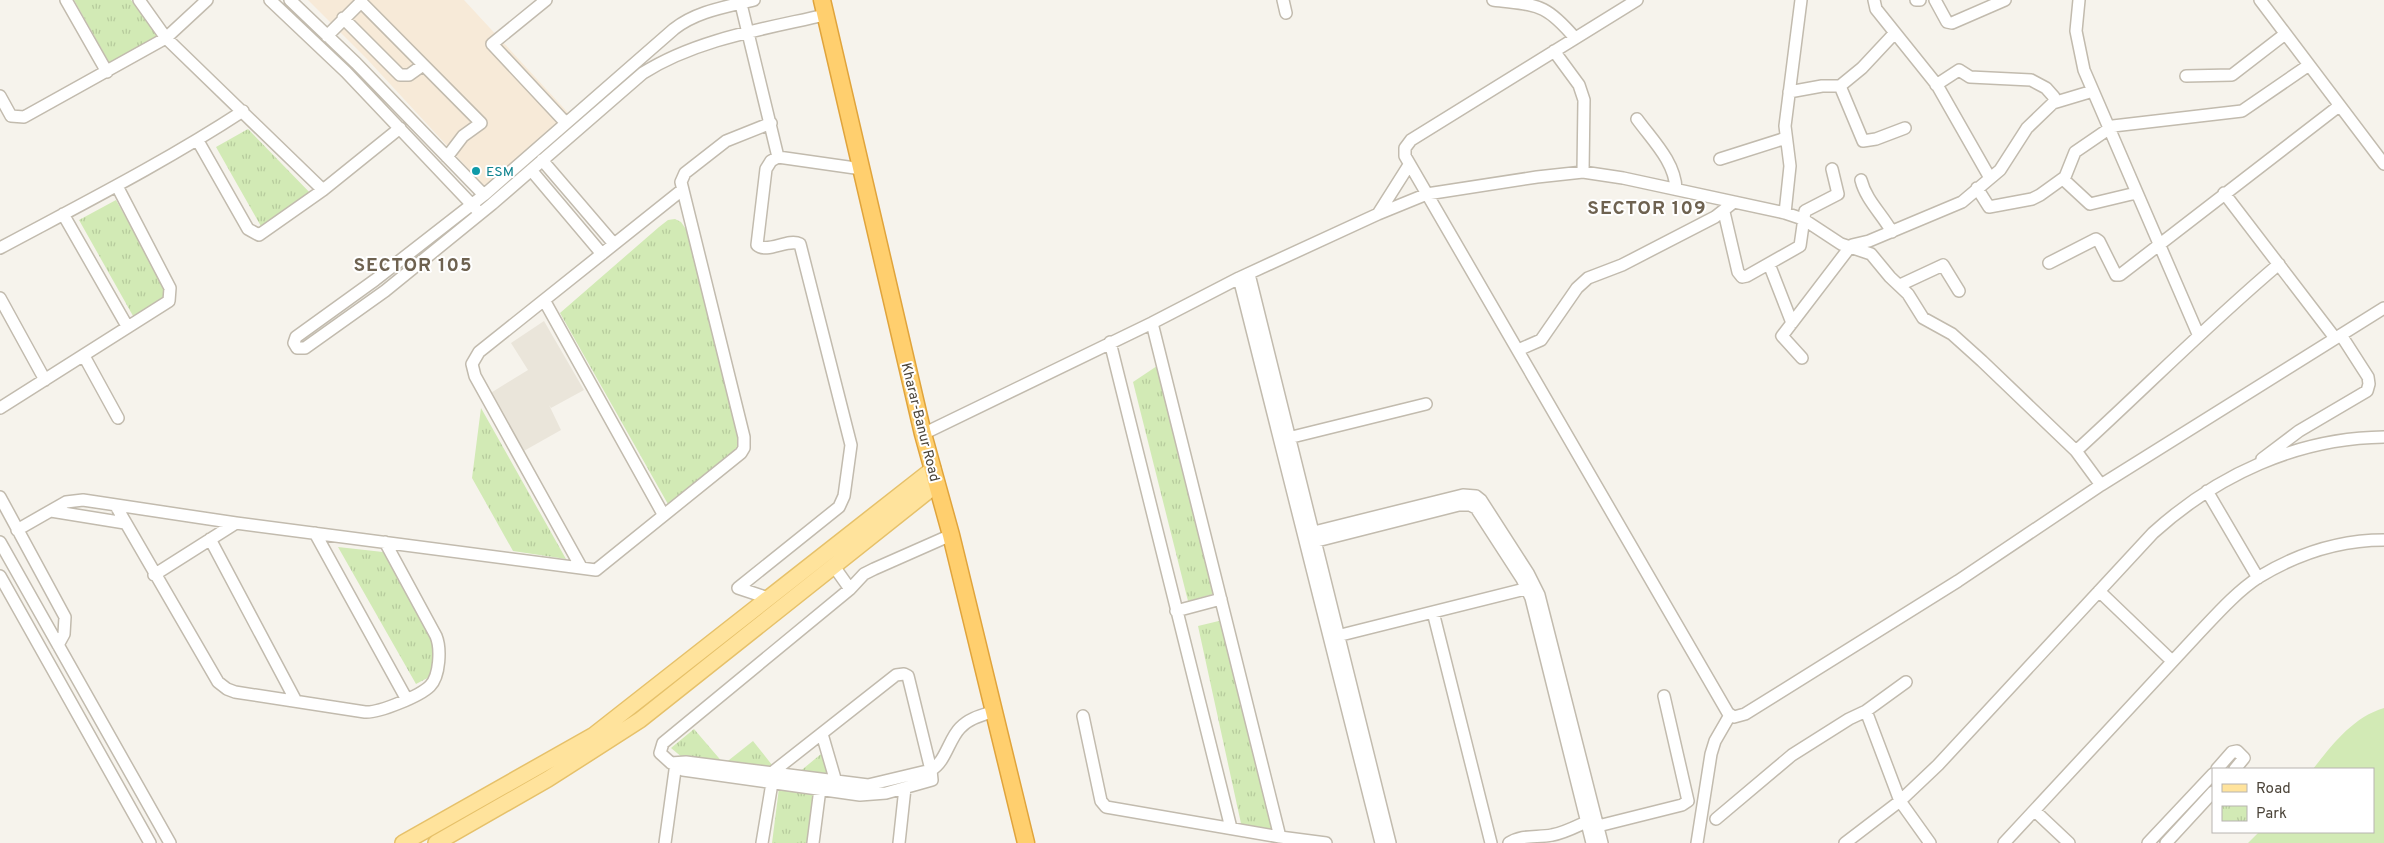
<svg xmlns="http://www.w3.org/2000/svg" width="2384" height="843" font-family="Overpass,sans-serif">
<style>
.residential{fill:#eae5da}
.commercial{fill:#f7ead8}
.grass{fill:#d2eab5}
.park{fill:url(#park-tufts)}
.lines{fill:none;stroke-linecap:round;stroke-linejoin:round}
.minor-casing{stroke:#c2bbae;stroke-width:14}
.major-casing{stroke:#e6c16a;stroke-width:18}
.highway-casing{stroke:#e0a43c;stroke-width:19}
.minor{stroke:#fff;stroke-width:11}
.major{stroke:#ffe39c;stroke-width:15}
.highway{stroke:#ffcf6e;stroke-width:16}
.culture-dot{fill:#0f9aa8;stroke:#fff;stroke-width:2}
.labels{text-anchor:middle;stroke-width:4;stroke-linejoin:round;paint-order:stroke}
.culture-label{font-size:14px;fill:#0d838f;stroke:#fff;text-anchor:start}
.street-label{font-size:14px;fill:#4b4439;stroke:#fff}
.district-label{font-size:19px;font-weight:bold;letter-spacing:1px;fill:#6e6250;stroke:#fff}
</style>
<defs>
<pattern id="park-tufts" width="24" height="20" patternUnits="userSpaceOnUse" patternTransform="scale(1.25)"><rect width="24" height="20" fill="#d2eab5"/><path d="M3 7l-1-3M5 7V3M7 7l1-3M15 17l-1-3M17 17v-4M19 17l1-3" fill="none" stroke="#b6ca9c"/></pattern>
</defs>
<rect width="100%" height="100%" fill="#f6f3ec"/>
<path class="residential" d="M 544,321 L 584,390 L 551,408 L 549,405 L 561,430 L 522,452 L 489,394 L 528,370 L 511,343 Z"/>
<path class="commercial" d="M 308,0 L 464,0 L 571,116 L 486,188 L 367,59 Z"/>
<path class="grass" d="M 2384,708 L 2384,843 L 2248,843 L 2259,832 L 2373,832 L 2373,769 L 2313,769 C 2332,745 2353,717 2384,708 Z"/>
<path class="park" d="M 74,0 L 131,0 L 161,40 L 111,66 Z
M 248,129 L 315,198 L 262,228 L 216,147 Z
M 116,200 L 174,303 L 137,323 L 79,220 Z
M 675,219 L 681,222 L 692,238 L 742,453 L 669,506 L 560,313 L 659,227 L 668,220 Z
M 1160,364 L 1217,593 L 1188,601 L 1133,382 Z
M 481,408 L 566,559 L 513,551 L 472,478 Z
M 338,547 L 383,552 L 437,647 L 437,673 L 416,684 Z
M 1227,619 L 1274,835 L 1242,828 L 1198,626 Z
M 694,729 L 724,764 L 753,741 L 776,770 L 692,761 L 683,758 L 671,748 Z
M 821,754 L 826,755 L 832,777 L 798,773 Z
M 779,788 L 815,793 L 809,843 L 772,843 Z"/>
<g class="lines">
<g class="minor-casing">
<path id="minor" d="M 66,0 L 107,72
M 139,0 L 166,38 L 323,190
M 270,0 L 346,72 L 476,209
M 290,0 L 356,63 L 484,195
M 546,0 L 492,44 L 565,122
M 740,0 L 778,157 L 771,161 L 766,169 L 757,245 C 767,254 788,238 800,244 L 851,445 L 844,496 L 839,507 L 738,588 L 768,598
M 754,0 C 726,7 697,11 674,29 L 484,195 L 375,280 L 296,337 L 294,343 L 297,348 L 305,348 L 385,291 L 492,204 L 643,73 C 697,39 764,29 825,15
M 1283,0 L 1286,13
M 1493,0 C 1538,6 1544,2 1575,38
M 1637,0 L 1411,140 L 1405,148 L 1405,156 L 1728,713 L 1734,717 L 1745,714 L 1958,581 L 2101,485 L 2384,308
M 1874,0 L 1876,9 L 1937,85 L 1990,178
M 1916,0 L 1920,0
M 1935,0 L 1947,22 L 1952,23 L 2005,0
M 2079,0 L 2076,31 L 2084,70 L 2198,334
M 2260,0 L 2384,164
M 343,18 L 400,75 L 409,75 L 423,65
M 327,36 L 361,2 L 481,123 L 463,136 L 447,157
M 1554,51 L 1579,85 L 1584,100 L 1583,172
M 2186,76 L 2232,75 L 2285,34
M 1936,85 L 1959,70 L 1970,77 L 2031,80 L 2046,88 L 2054,97 L 2054,102
M 1840,86 L 1863,141 L 1876,139 L 1905,128
M 1789,92 L 1822,86 L 1840,86 L 1862,68 L 1891,37 L 1896,35
M 0,96 L 11,116 L 24,117 L 166,38 L 207,0
M 1637,119 C 1653,141 1675,162 1676,189
M 198,141 L 248,229 L 259,235 L 323,190 L 400,128
M 778,157 L 862,169
M 1720,159 L 1786,138
M 542,160 L 614,244
M 531,170 L 602,254
M 2063,179 L 2090,204 L 2136,193
M 1861,180 C 1866,200 1882,214 1892,232
M 1977,188 L 1989,207 L 2032,199 L 2040,195 L 2065,177 L 2075,152 L 2113,126 L 2242,111 L 2309,65
M 2224,193 L 2335,338
M 1724,212 L 1738,272 L 1742,277 L 1747,276 L 1800,246 L 1805,211 L 1838,194 L 1832,169
M 1785,213 L 1790,166 L 1785,126 L 1801,0
M 63,214 L 127,326
M 1378,214 L 1409,165
M 1852,245 L 1869,241 L 1962,202 L 2000,170 L 2027,128 L 2053,103 L 2093,91
M 0,248 C 82,204 165,162 243,111
M 2049,263 L 2096,239 L 2099,241 L 2116,275 L 2120,275 L 2339,106
M 1769,264 L 1792,323
M 1249,274 L 1390,843
M 1239,278 L 1381,843
M 1900,285 L 1943,265 L 1959,291
M 0,298 L 45,380
M 544,300 L 663,514
M 1152,323 L 1280,837
M 1110,342 L 1231,828
M 1518,350 L 1541,340 L 1577,288 L 1588,278 L 1622,265 L 1715,217 L 1734,202
M 84,356 L 118,418
M 1802,358 L 1782,336 L 1850,247
M 0,408 L 169,301 L 170,288 L 117,186
M 923,434 L 1152,323 L 1239,278 L 1378,214 L 1427,194 L 1537,177 L 1583,172 L 1623,178 L 1785,213 L 1803,219 L 1841,244 L 1871,254 L 1890,277 L 1908,294 L 1923,318 L 1952,334 L 1982,361 L 2076,451 L 2101,485
M 1284,439 L 1426,404
M 2076,451 C 2144,389 2208,324 2279,264
M 2262,459 L 2299,431 L 2367,391 L 2369,384 L 2368,377 L 2341,335
M 2207,491 L 2258,578
M 0,497 L 65,617 L 64,634 L 58,645
M 116,506 L 218,682 L 227,689 L 235,692 L 365,712 C 379,713 420,696 430,686 C 440,676 441,648 436,636 L 385,542
M 51,511 L 125,523
M 17,530 L 66,502 L 83,500 L 236,523 L 596,570 L 741,453 L 744,448 L 744,437 L 681,182 L 685,173 L 726,141 L 771,123
M 315,533 L 406,698
M 1306,534 L 1463,495 L 1476,496 L 1481,500 L 1528,573 L 1539,595 L 1602,843
M 210,539 L 296,701
M 0,542 L 170,843
M 1309,543 L 1459,505 L 1470,505 L 1476,508 L 1522,579 L 1531,598 L 1592,843
M 833,565 L 850,589 L 864,574 L 874,569 L 951,535
M 581,567 L 475,376 L 472,364 L 479,352 L 682,190
M 154,575 L 236,523
M 0,576 L 150,843
M 2099,591 L 2172,661
M 1176,611 L 1221,599
M 1433,612 L 1491,843
M 1333,637 L 1533,587
M 1866,711 L 1900,801 L 1930,843
M 1083,716 L 1101,801 L 1106,807 L 1280,837 L 1326,843
M 822,734 L 836,782
M 671,763 L 686,762 L 868,785 L 931,770 L 932,780 L 886,793 L 860,795 L 683,770 L 671,763 L 660,753 L 663,743 L 850,589
M 2217,769 L 2232,752 L 2237,751 L 2244,758 L 2235,769
M 2035,811 L 2069,843
M 1716,819 L 1792,755 L 1849,719 L 1866,711 L 1906,682
M 1598,826 L 1682,805 L 1688,801 L 1664,696
M 665,843 L 676,763
M 762,843 L 774,771 L 896,675 L 904,674 L 908,676 L 931,770 C 945,763 949,739 960,728 C 969,718 983,715 995,711
M 813,843 L 821,781
M 899,843 L 905,788
M 1509,843 C 1523,834 1537,838 1552,835 C 1564,833 1575,827 1586,822
M 1697,843 L 1711,754 L 1715,741 L 1730,715
M 1845,843 L 1900,801 L 1938,765 L 2153,533 C 2217,475 2297,438 2384,437
M 2004,843 L 2197,635 C 2216,615 2236,592 2259,577 C 2297,554 2340,540 2384,540
M 2148,843 L 2213,774
M 2166,843 L 2213,792"/>
</g>
<g class="major-casing">
<path id="major" d="M 403,843 L 594,735 L 933,469
M 436,843 L 548,779 L 640,720 L 937,484"/>
</g>
<g class="highway-casing">
<path id="highway" d="M 822,0 L 923,434 L 951,535 L 1026,843"/>
</g>
<use href="#minor" class="minor"/>
<use href="#major" class="major"/>
<use href="#highway" class="highway"/>
</g>
<circle class="culture-dot" cx="476" cy="171" r="5"/>
<g class="labels">
<g class="culture-label">
<text x="486" y="176">ESM</text>
</g>
<g class="street-label">
<text transform="translate(921 422) rotate(76)" y="5">Kharar-Banur Road</text>
</g>
<g class="district-label">
<text x="1647" y="214">SECTOR 109</text>
<text x="413" y="271">SECTOR 105</text>
</g>
</g>
<rect x="2212" y="768" width="162" height="65" fill="#ffffff" stroke="#b7b4b0"/>
<rect x="2222" y="784" width="25" height="8" fill="#ffe39c" stroke="#b7b4b0"/>
<text x="2256" y="793" font-size="15" fill="#4b4439">Road</text>
<rect x="2222" y="806" width="25" height="15" fill="url(#park-tufts)" stroke="#b7b4b0"/>
<text x="2256" y="818" font-size="15" fill="#4b4439">Park</text>
</svg>
